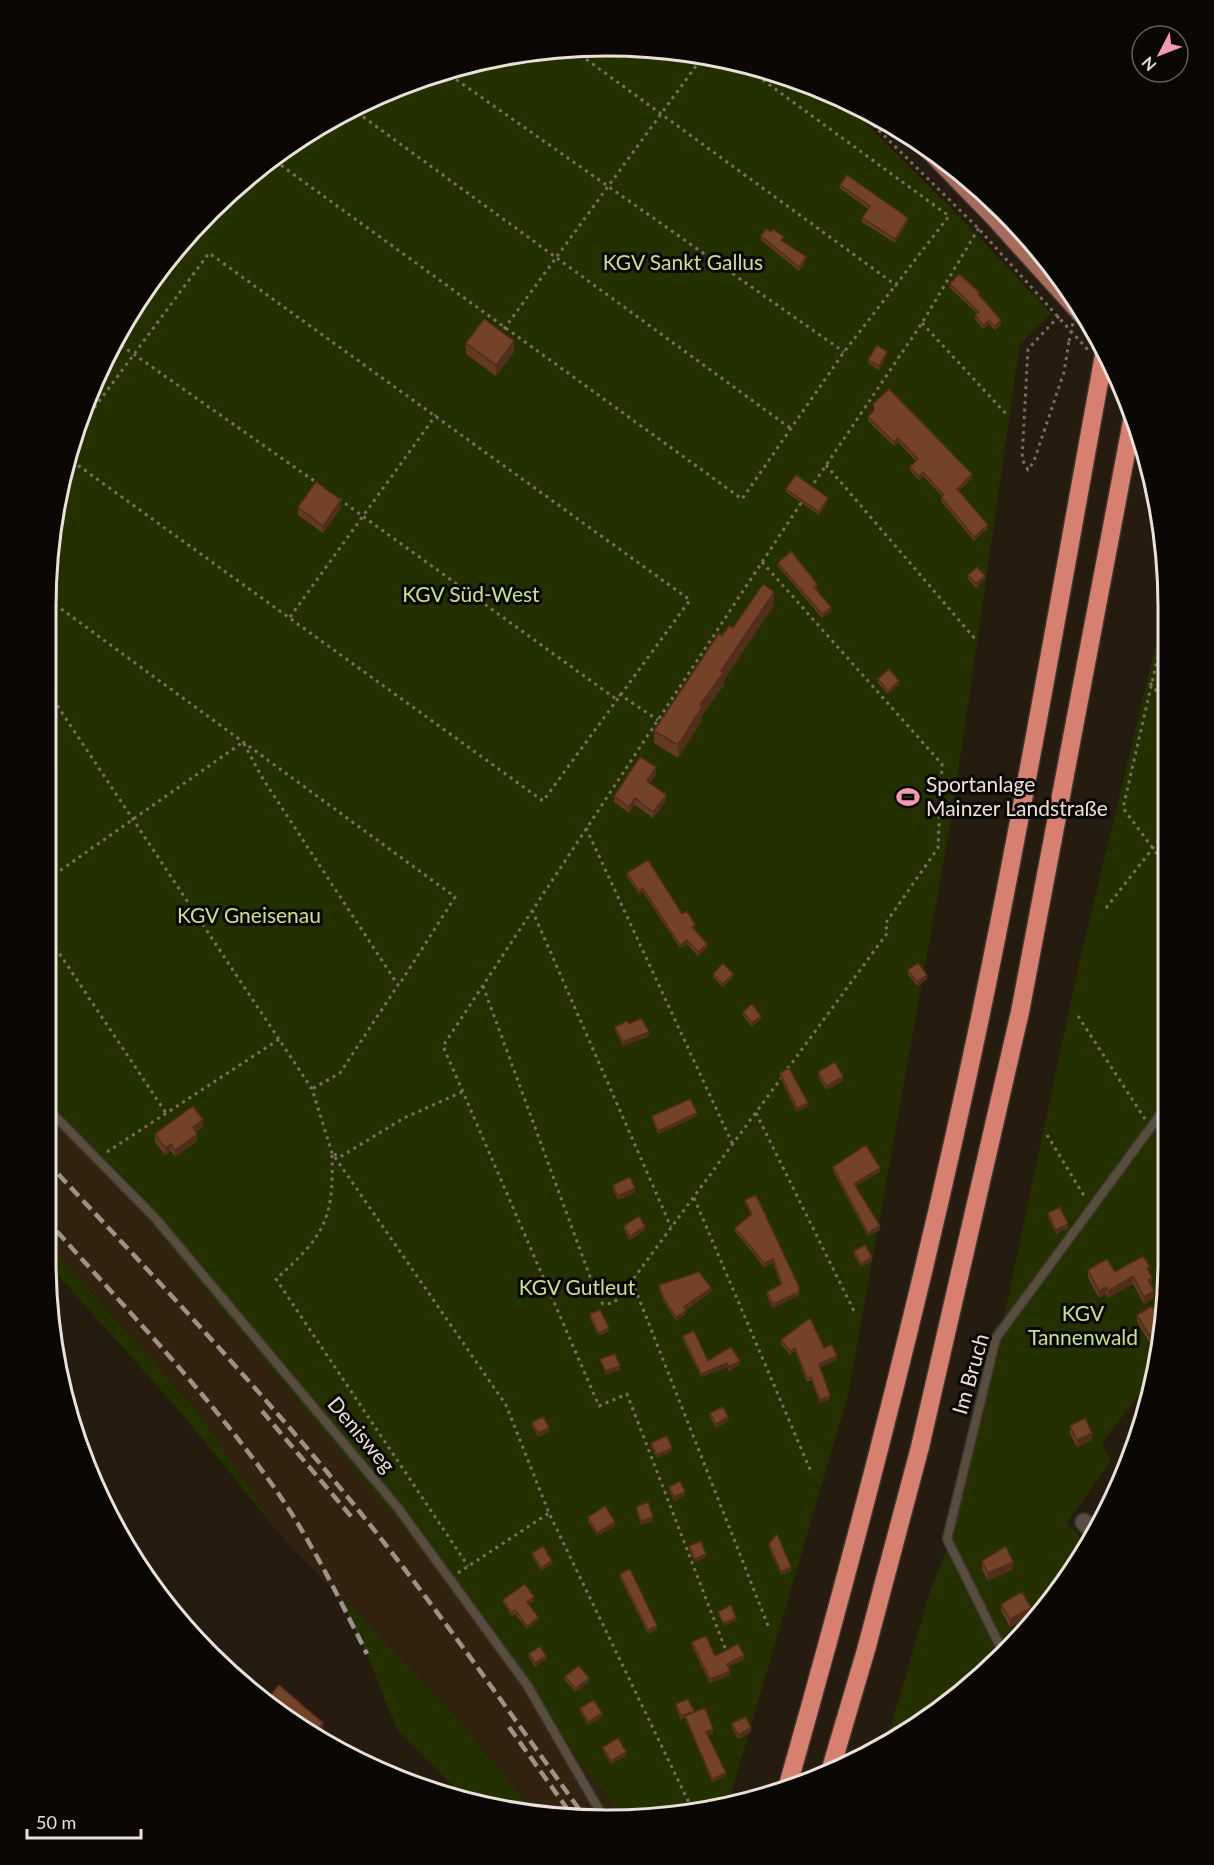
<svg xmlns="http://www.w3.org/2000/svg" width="1214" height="1865" font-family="Lato,sans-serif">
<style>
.built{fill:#322311}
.green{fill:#253000}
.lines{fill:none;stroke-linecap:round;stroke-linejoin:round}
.lane-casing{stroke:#3e3630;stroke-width:11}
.street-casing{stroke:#3e3630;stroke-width:20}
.primary-casing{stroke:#3e3630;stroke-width:21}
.highway-casing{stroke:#3e3630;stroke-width:21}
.path{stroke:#786e64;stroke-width:3;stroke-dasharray:3 4.5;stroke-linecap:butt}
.lane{stroke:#594d40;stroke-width:8}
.street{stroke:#594d40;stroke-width:16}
.primary{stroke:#a56c5c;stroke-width:18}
.highway{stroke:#d7806f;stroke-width:18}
.rail{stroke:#9c9289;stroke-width:4.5;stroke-dasharray:12 6;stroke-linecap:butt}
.highway-bridge-casing{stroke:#3e3630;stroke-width:21;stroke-linecap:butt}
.path-bridge{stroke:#786e64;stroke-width:3;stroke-dasharray:3 4.5;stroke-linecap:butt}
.highway-bridge{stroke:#d7806f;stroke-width:18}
.wall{fill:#643922}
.shaded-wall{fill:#512e1b}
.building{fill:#744227;stroke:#512e1b;stroke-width:1.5}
.labels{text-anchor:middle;stroke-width:6;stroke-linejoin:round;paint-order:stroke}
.park-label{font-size:21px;fill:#c9e18e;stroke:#0b0704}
.poi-label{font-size:21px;fill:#eae2da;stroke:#0b0704;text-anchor:start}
.street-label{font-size:21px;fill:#eae2da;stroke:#0b0704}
.rim{fill:none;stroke:#eae2da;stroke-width:3}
</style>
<rect width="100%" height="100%" fill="#261b0f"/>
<path class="built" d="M 963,174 L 977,184 L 1053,265 L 1061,278 Z
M 46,1110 L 150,1223 L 445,1578 L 623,1818 L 607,1820 L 530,1807 L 448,1707 L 283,1538 L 200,1414 L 45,1240 Z"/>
<path class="green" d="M 570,46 L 680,50 L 787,75 L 840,98 L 962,219 L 1051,314 L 1020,344 L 952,815 L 848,1395 L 728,1804 L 623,1818 L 445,1578 L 150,1223 L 46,1110 L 50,533 L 103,359 L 184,237 L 265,161 L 358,103 L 461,64 Z
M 1168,594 L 1164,1331 L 1151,1379 L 1102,1443 L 1111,1461 L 1067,1523 L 1084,1541 L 1030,1628 L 919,1725 L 887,1740 L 930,1591 L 947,1549 L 942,1541 L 994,1329 L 1004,1317 L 1077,973 Z
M 45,1240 L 200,1414 L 283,1538 L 178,1409 L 46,1262 Z
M 337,1593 L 448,1707 L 530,1807 L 463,1796 L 397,1730 L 367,1654 Z"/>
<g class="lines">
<g class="lane-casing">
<path id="lane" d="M 46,1107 L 156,1219 L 398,1508 L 527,1685 L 605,1820
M 1003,1652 L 947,1539 L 996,1338 L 1165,1108"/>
</g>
<g class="street-casing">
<path id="street" d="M 1084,1522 L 1091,1529"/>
</g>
<g class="primary-casing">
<path id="primary" d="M 928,149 L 994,217 L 1087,320"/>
</g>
<g class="highway-casing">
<path id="highway" d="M 832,1765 L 866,1650 L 920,1447 L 1020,1012 L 1133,416
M 788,1785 C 860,1532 926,1276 980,1018 C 1024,806 1061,591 1100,377"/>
</g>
<path class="path" d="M 568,46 L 897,286
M 444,71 L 844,352
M 852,104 L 977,227 L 1088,350
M 351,108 L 790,428
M 284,149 L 275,161 L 742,499 L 844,352 L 949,216 L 741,64
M 1059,316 L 1028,349 L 1022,459 L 1028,470 L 1034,461 L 1064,372 L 1069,341
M 922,323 L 1007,415
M 504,329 L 704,55
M 115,341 L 317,483
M 1115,383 L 1124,393
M 72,461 L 543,801 L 690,600 L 209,253 L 83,423
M 826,465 L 976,640
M 810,489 L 922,323 L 980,226
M 339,499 L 616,699
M 762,562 L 942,764 L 938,848 L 885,924 L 888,932 L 786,1071
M 49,600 L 455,897 L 399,985
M 290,617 L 436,415
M 1150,683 L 1167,703
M 49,693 L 312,1089 L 332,1153 L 506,1405 L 549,1513 L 692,1809
M 619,694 L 658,720
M 586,828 L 733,1145
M 1166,866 L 1123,808 L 1168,613
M 48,879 L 243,742 L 263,779 L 398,985 L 340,1073 L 312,1089
M 1106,908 L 1167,830
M 532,910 L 671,1227
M 47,935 L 166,1113
M 483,986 L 596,1293 L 603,1304 L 613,1303 L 620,1297 L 782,1077
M 1164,1014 L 1166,1011
M 1078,1016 L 1145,1119
M 756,1113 L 855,1313
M 1047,1135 L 1086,1199
M 107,1152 L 281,1038
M 334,1154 L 340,1157 L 404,1118 L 462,1092
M 332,1155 C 334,1220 324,1236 276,1279 L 468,1566
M 694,1198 L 812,1474
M 632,1281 L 769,1628
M 458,1573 L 549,1513
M 725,1648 L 627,1394 L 599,1406 L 443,1046 L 803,500"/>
<use href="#lane" class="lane"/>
<use href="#street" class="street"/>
<use href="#primary" class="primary"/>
<use href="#highway" class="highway"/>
<path class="rail" d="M 46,1161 C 143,1265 241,1368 332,1478 C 422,1586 502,1702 584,1816
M 45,1218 C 124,1307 208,1393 276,1490 C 312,1542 339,1598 367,1654
M 262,1411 L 355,1521
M 509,1727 L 571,1814"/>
<g class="highway-bridge-casing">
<path id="highway-bridge" d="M 1100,377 L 1105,349"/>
</g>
<path class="path-bridge" d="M 1069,341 L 1077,304"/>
<use href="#highway-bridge" class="highway-bridge"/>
</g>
<path class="wall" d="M 840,185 L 908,222 L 895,243 L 862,222 L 862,218 L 868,209 L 840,188 Z
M 771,232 L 783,241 L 806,260 L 799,271 L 761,240 L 761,236 Z
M 950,284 L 979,296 L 1001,324 L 995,330 L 989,324 L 983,329 L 975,319 L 975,315 L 977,313 L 950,288 Z
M 466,343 L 514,352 L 496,376 L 466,354 Z
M 887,355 L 879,370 L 868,363 L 868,360 Z
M 873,404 L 972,478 L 959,491 L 988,528 L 974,541 L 941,501 L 941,497 L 942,496 L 923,476 L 919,480 L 910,470 L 910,467 L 916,461 L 898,442 L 894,446 L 868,421 L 868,417 L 874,411 Z
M 786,489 L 828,501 L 819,515 L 786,492 Z
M 298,507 L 341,508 L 323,533 L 298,515 Z
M 778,563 L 817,587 L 816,589 L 831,611 L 822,618 L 778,566 Z
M 968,575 L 985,579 L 976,588 L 968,579 Z
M 774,605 L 724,680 L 724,685 L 702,715 L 702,720 L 678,758 L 654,743 L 654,731 L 722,636 Z
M 878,679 L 899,685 L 888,694 L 878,683 Z
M 656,774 L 650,783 L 666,801 L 653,818 L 635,805 L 629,813 L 614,802 L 614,796 Z
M 627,873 L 682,914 L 695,928 L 694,930 L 707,948 L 698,956 L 687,944 L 680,948 L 643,892 L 639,894 L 627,877 Z
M 908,970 L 927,979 L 917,986 L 908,974 Z
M 713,974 L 733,977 L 723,987 L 713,977 Z
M 743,1012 L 761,1019 L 752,1027 L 743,1015 Z
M 629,1024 L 649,1036 L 623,1046 L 615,1030 L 615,1027 Z
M 818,1072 L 843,1081 L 826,1090 L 818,1076 Z
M 780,1073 L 808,1106 L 797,1112 L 780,1077 Z
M 652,1116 L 697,1116 L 658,1134 L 652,1119 Z
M 203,1127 L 196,1132 L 197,1141 L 175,1157 L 171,1151 L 165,1155 L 155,1142 L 155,1134 Z
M 833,1167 L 880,1172 L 855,1186 L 880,1230 L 868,1236 L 833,1171 Z
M 613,1185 L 635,1192 L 618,1200 L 613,1189 Z
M 745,1200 L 799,1295 L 773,1308 L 767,1296 L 767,1292 L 781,1285 L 773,1263 L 764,1267 L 735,1231 L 735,1228 L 751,1215 L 745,1203 Z
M 1048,1213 L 1068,1228 L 1056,1234 L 1048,1217 Z
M 624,1226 L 645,1230 L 630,1240 L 624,1229 Z
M 854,1251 L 872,1261 L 861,1267 L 854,1255 Z
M 1088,1270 L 1150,1274 L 1154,1298 L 1144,1304 L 1133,1284 L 1108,1298 L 1106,1294 L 1099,1298 L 1088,1278 Z
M 659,1285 L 711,1292 L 686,1310 L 686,1314 L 676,1321 L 664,1302 L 659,1289 Z
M 590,1314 L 609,1331 L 598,1336 L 590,1318 Z
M 1137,1315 L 1164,1332 L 1149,1342 L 1137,1322 Z
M 683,1336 L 708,1361 L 740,1364 L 729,1371 L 727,1367 L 701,1377 L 683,1340 Z
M 781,1340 L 824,1348 L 837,1360 L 820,1367 L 830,1399 L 820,1403 L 811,1380 L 807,1382 L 795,1351 L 790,1355 L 781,1344 Z
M 710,1413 L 728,1421 L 716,1428 L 710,1417 Z
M 532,1422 L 549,1432 L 538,1437 L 532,1426 Z
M 1070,1426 L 1092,1440 L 1077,1447 L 1070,1433 Z
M 651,1443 L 672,1451 L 657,1458 L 651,1447 Z
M 669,1487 L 685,1495 L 674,1501 L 669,1490 Z
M 636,1507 L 653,1521 L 641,1525 L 636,1510 Z
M 588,1517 L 615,1526 L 597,1536 L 588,1521 Z
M 769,1544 L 791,1571 L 781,1575 L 769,1548 Z
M 689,1546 L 706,1557 L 695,1562 L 689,1550 Z
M 532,1553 L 552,1564 L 541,1571 L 532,1556 Z
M 982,1561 L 1013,1569 L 988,1581 L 982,1569 Z
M 620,1574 L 657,1630 L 648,1634 L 620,1578 Z
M 503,1600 L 534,1601 L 529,1604 L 538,1620 L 527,1629 L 515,1614 L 512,1616 L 503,1603 Z
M 1001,1604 L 1031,1615 L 1010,1627 L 1001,1611 Z
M 692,1642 L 715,1656 L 744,1659 L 728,1667 L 730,1675 L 710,1683 L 692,1646 Z
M 529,1654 L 546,1659 L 535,1667 L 529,1657 Z
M 565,1676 L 589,1682 L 575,1692 L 565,1680 Z
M 959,1690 L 944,1704 L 943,1702 L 943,1694 Z
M 676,1704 L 694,1713 L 713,1733 L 708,1735 L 726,1776 L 712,1782 L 685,1718 L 681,1720 L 676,1708 Z
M 580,1708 L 602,1717 L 588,1725 L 580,1711 Z
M 732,1723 L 751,1732 L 738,1739 L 732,1727 Z
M 603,1747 L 626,1756 L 611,1764 L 603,1750 Z"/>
<path class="shaded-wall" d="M 908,218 L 908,222 L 895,243 L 895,239 Z
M 806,257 L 806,260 L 799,271 L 799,267 Z
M 1001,320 L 1001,324 L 995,330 L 995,326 Z
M 989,321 L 989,324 L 983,329 L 983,325 Z
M 514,341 L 514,352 L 496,376 L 496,365 Z
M 887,352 L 887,355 L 879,370 L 879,366 Z
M 898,438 L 898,442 L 894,446 L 894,442 Z
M 923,472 L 923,476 L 919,480 L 919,476 Z
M 972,474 L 972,478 L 957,493 L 957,489 Z
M 828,498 L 828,501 L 819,515 L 819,512 Z
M 341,500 L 341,508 L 323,533 L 323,526 Z
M 988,525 L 988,528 L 974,541 L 974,537 Z
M 985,576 L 985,579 L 976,588 L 976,584 Z
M 774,592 L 774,605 L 724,680 L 724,685 L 702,715 L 702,720 L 678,758 L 678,745 L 700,705 L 721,671 Z
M 831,607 L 831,611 L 822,618 L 822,614 Z
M 899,681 L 899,685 L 888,694 L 888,691 Z
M 656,767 L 656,774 L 647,787 L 647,781 Z
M 666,795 L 666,801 L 653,818 L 653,812 Z
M 635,798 L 635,805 L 629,813 L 629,807 Z
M 643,888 L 643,892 L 639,894 L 639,891 Z
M 687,940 L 687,944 L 680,948 L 680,945 Z
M 707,944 L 707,948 L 698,956 L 698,952 Z
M 733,974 L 733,977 L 723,987 L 723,984 Z
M 927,975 L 927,979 L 917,986 L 917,982 Z
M 761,1016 L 761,1019 L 752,1027 L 752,1023 Z
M 649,1032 L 649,1036 L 623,1046 L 623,1042 Z
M 843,1077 L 843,1081 L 826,1090 L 826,1086 Z
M 808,1103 L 808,1106 L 797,1112 L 797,1108 Z
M 697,1113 L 697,1116 L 658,1134 L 658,1131 Z
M 203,1120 L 203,1127 L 193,1135 L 193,1127 Z
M 197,1134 L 197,1141 L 175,1157 L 175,1150 Z
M 171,1144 L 171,1151 L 165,1155 L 165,1148 Z
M 880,1168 L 880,1172 L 854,1187 L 854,1184 Z
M 635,1188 L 635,1192 L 618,1200 L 618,1196 Z
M 1068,1224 L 1068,1228 L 1056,1234 L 1056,1230 Z
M 645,1226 L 645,1230 L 630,1240 L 630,1236 Z
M 880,1226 L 880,1230 L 868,1236 L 868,1233 Z
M 872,1257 L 872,1261 L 861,1267 L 861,1264 Z
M 773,1259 L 773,1263 L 764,1267 L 764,1263 Z
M 1133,1276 L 1133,1284 L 1108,1298 L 1108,1291 Z
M 1152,1278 L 1152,1285 L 1148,1287 L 1148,1280 Z
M 1106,1287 L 1106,1294 L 1099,1298 L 1099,1291 Z
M 711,1288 L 711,1292 L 684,1311 L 684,1307 Z
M 1154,1291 L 1154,1298 L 1144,1304 L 1144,1297 Z
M 799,1292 L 799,1295 L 773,1308 L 773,1304 Z
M 686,1311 L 686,1314 L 676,1321 L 676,1317 Z
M 1164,1327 L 1163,1334 L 1149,1342 L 1149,1335 Z
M 609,1328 L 609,1331 L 598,1336 L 598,1333 Z
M 795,1348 L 795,1351 L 790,1355 L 790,1351 Z
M 837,1356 L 837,1360 L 819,1368 L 819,1364 Z
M 740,1361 L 740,1364 L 729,1371 L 729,1367 Z
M 727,1363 L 727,1367 L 701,1377 L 701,1374 Z
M 620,1366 L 620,1370 L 605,1375 L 605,1371 Z
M 830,1396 L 830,1399 L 820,1403 L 820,1400 Z
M 728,1417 L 728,1421 L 716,1428 L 716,1424 Z
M 549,1428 L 549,1432 L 538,1437 L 538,1433 Z
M 1092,1433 L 1092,1440 L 1077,1447 L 1077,1440 Z
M 672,1448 L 672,1451 L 657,1458 L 657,1455 Z
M 685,1492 L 685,1495 L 674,1501 L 674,1497 Z
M 653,1517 L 653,1521 L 641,1525 L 641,1521 Z
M 615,1522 L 615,1526 L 597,1536 L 597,1533 Z
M 706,1554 L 706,1557 L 695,1562 L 695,1559 Z
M 552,1561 L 552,1564 L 541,1571 L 541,1568 Z
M 1013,1562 L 1013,1569 L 988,1581 L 988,1573 Z
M 791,1567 L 791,1571 L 781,1575 L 781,1572 Z
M 534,1597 L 534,1601 L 527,1606 L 527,1602 Z
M 1031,1608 L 1031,1615 L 1010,1627 L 1010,1619 Z
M 538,1617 L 538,1620 L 527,1629 L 527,1626 Z
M 736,1618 L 736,1621 L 723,1626 L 723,1623 Z
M 657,1626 L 657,1630 L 648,1634 L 648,1630 Z
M 744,1655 L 744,1659 L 727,1668 L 727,1664 Z
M 546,1656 L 546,1659 L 535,1667 L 535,1663 Z
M 730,1671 L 730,1675 L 710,1683 L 710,1679 Z
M 589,1678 L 589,1682 L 575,1692 L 575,1689 Z
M 694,1711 L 694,1714 L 681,1720 L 681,1716 Z
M 602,1713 L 602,1717 L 588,1725 L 588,1722 Z
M 323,1723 L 323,1735 L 316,1731 Z
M 751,1728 L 751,1732 L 738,1739 L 738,1735 Z
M 713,1729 L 713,1733 L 706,1735 L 706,1732 Z
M 626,1752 L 626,1756 L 611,1764 L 611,1761 Z
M 726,1773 L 726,1776 L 712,1782 L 712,1779 Z"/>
<path class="building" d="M 847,175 L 908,218 L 895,239 L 862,218 L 870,206 L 840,185 Z
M 766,229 L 771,232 L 773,229 L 784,237 L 781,240 L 806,257 L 799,267 L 761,236 Z
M 959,274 L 979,292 L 978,294 L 1001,320 L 995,326 L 989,321 L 983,325 L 975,315 L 979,312 L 950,284 Z
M 484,319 L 514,341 L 496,365 L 466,343 Z
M 877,345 L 887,352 L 879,366 L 868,360 Z
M 889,389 L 972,474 L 957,489 L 988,525 L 974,537 L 941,497 L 944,495 L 923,472 L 919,476 L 910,467 L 918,459 L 898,438 L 894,442 L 868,417 L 874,410 L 873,404 Z
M 796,475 L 828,498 L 819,512 L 786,489 Z
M 316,482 L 341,500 L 323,526 L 298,507 Z
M 791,551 L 817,584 L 814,587 L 831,607 L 822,614 L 778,563 Z
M 977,567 L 985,576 L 976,584 L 968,575 Z
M 763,584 L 774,592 L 721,671 L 724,672 L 700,705 L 702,707 L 678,745 L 654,731 L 719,633 L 722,636 L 729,626 L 733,628 Z
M 889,669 L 899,681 L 888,691 L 878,679 Z
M 640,757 L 656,767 L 647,781 L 666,795 L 653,812 L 635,798 L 629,807 L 614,796 Z
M 648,860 L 682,914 L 687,911 L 695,925 L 692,927 L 707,944 L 698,952 L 687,940 L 680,945 L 643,888 L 639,891 L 627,873 Z
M 723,963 L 733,974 L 723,984 L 713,974 Z
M 918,963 L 927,975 L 917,982 L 908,970 Z
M 752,1004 L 761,1016 L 752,1023 L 743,1012 Z
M 641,1018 L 649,1032 L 623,1042 L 615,1027 L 627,1021 L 629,1024 Z
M 835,1062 L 843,1077 L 826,1086 L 818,1072 Z
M 789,1068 L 808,1103 L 797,1108 L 780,1073 Z
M 690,1099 L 697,1113 L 658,1131 L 652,1116 Z
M 193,1106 L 203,1120 L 193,1127 L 197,1134 L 175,1150 L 171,1144 L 165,1148 L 155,1134 Z
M 866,1145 L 880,1168 L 854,1184 L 880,1226 L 868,1233 L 833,1167 Z
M 630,1177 L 635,1188 L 618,1196 L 613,1185 Z
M 756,1195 L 799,1287 L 799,1292 L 773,1304 L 767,1292 L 782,1284 L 773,1259 L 764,1263 L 735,1228 L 752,1214 L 745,1200 Z
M 1060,1207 L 1068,1224 L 1056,1230 L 1048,1213 Z
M 639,1216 L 645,1226 L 630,1236 L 624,1226 Z
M 865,1245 L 872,1257 L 861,1264 L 854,1251 Z
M 1143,1256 L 1150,1267 L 1147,1268 L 1152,1278 L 1148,1280 L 1154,1291 L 1144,1297 L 1133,1276 L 1108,1291 L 1106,1287 L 1099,1291 L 1088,1270 L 1107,1259 L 1115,1272 Z
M 699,1272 L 711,1288 L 684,1307 L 686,1311 L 676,1317 L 664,1299 L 659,1285 Z
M 1152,1306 L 1164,1327 L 1149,1335 L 1137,1315 Z
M 600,1310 L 609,1328 L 598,1333 L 590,1314 Z
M 810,1318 L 824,1348 L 831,1344 L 837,1356 L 819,1364 L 830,1396 L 820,1400 L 811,1377 L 807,1378 L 795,1348 L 790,1351 L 781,1340 Z
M 694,1331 L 708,1361 L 731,1347 L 740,1361 L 729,1367 L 727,1363 L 701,1374 L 683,1336 Z
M 615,1354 L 620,1366 L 605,1371 L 600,1359 Z
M 723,1407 L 728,1417 L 716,1424 L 710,1413 Z
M 543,1417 L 549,1428 L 538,1433 L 532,1422 Z
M 1085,1418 L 1092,1433 L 1077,1440 L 1070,1426 Z
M 667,1436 L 672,1448 L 657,1455 L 651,1443 Z
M 680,1481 L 685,1492 L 674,1497 L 669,1487 Z
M 648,1502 L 653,1517 L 641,1521 L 636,1507 Z
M 605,1506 L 615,1522 L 597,1533 L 588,1517 Z
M 777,1534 L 791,1567 L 781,1572 L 769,1544 Z
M 701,1541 L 706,1554 L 695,1559 L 689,1546 Z
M 543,1546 L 552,1561 L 541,1568 L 532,1553 Z
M 1006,1546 L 1013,1562 L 988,1573 L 982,1561 Z
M 630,1569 L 657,1626 L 648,1630 L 620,1574 Z
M 525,1584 L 534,1597 L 527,1602 L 538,1617 L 527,1626 L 515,1610 L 512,1613 L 503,1600 Z
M 1022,1592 L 1031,1608 L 1010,1619 L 1001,1604 Z
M 731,1605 L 736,1618 L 723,1623 L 718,1612 Z
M 706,1636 L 715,1656 L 738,1644 L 744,1655 L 727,1664 L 730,1671 L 710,1679 L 692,1642 Z
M 540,1646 L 546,1656 L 535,1663 L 529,1654 Z
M 579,1666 L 589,1678 L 575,1689 L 565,1676 Z
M 279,1685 L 323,1723 L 316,1731 L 264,1703 Z
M 958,1687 L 959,1690 L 946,1702 L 943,1694 Z
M 688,1699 L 694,1711 L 681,1716 L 676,1704 Z
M 594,1700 L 602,1713 L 588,1722 L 580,1708 Z
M 705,1708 L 713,1729 L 706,1732 L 726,1773 L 712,1779 L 685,1716 Z
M 746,1717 L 751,1728 L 738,1735 L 732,1723 Z
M 618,1738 L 626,1752 L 611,1761 L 603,1747 Z"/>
<defs>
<g id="stadium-bare" transform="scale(1.8)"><path d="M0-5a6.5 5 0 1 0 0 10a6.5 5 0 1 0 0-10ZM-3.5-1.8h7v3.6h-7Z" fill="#f19ab4" stroke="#0b0704" stroke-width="2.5" paint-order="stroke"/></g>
</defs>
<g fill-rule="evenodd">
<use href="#stadium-bare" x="908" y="797"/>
</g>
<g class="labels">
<g class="park-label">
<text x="683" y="270">KGV Sankt Gallus</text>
<text x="471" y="602">KGV Süd-West</text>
<text x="249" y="923">KGV Gneisenau</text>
<text x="577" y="1295">KGV Gutleut</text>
<text x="1083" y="1321">KGV<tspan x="1083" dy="24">Tannenwald</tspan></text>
</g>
<g class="poi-label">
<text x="926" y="792">Sportanlage<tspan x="926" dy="24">Mainzer Landstraße</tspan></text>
</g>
<g class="street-label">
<text transform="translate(971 1374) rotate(-74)" y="7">Im Bruch</text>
<text transform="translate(361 1435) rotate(50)" y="7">Denisweg</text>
</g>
</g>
<path d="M0 0H1214V1865H0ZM607 56H607A551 551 0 0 1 1158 607V1259A551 551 0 0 1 607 1810H607A551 551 0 0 1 56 1259V607A551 551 0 0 1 607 56Z" fill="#0b0704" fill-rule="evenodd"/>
<path class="rim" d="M607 56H607A551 551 0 0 1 1158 607V1259A551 551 0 0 1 607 1810H607A551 551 0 0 1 56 1259V607A551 551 0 0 1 607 56Z"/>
<g transform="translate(1160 54) rotate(228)"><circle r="28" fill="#0b0704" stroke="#645f5a" stroke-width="1.5"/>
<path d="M0-4.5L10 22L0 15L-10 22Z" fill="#f19ab4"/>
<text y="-9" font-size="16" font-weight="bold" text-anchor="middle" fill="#eae2da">N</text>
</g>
<path d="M27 1829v9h114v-9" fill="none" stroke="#eae2da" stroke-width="3"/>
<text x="36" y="1829" font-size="18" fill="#eae2da" stroke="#0b0704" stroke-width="4.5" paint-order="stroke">50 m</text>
</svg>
